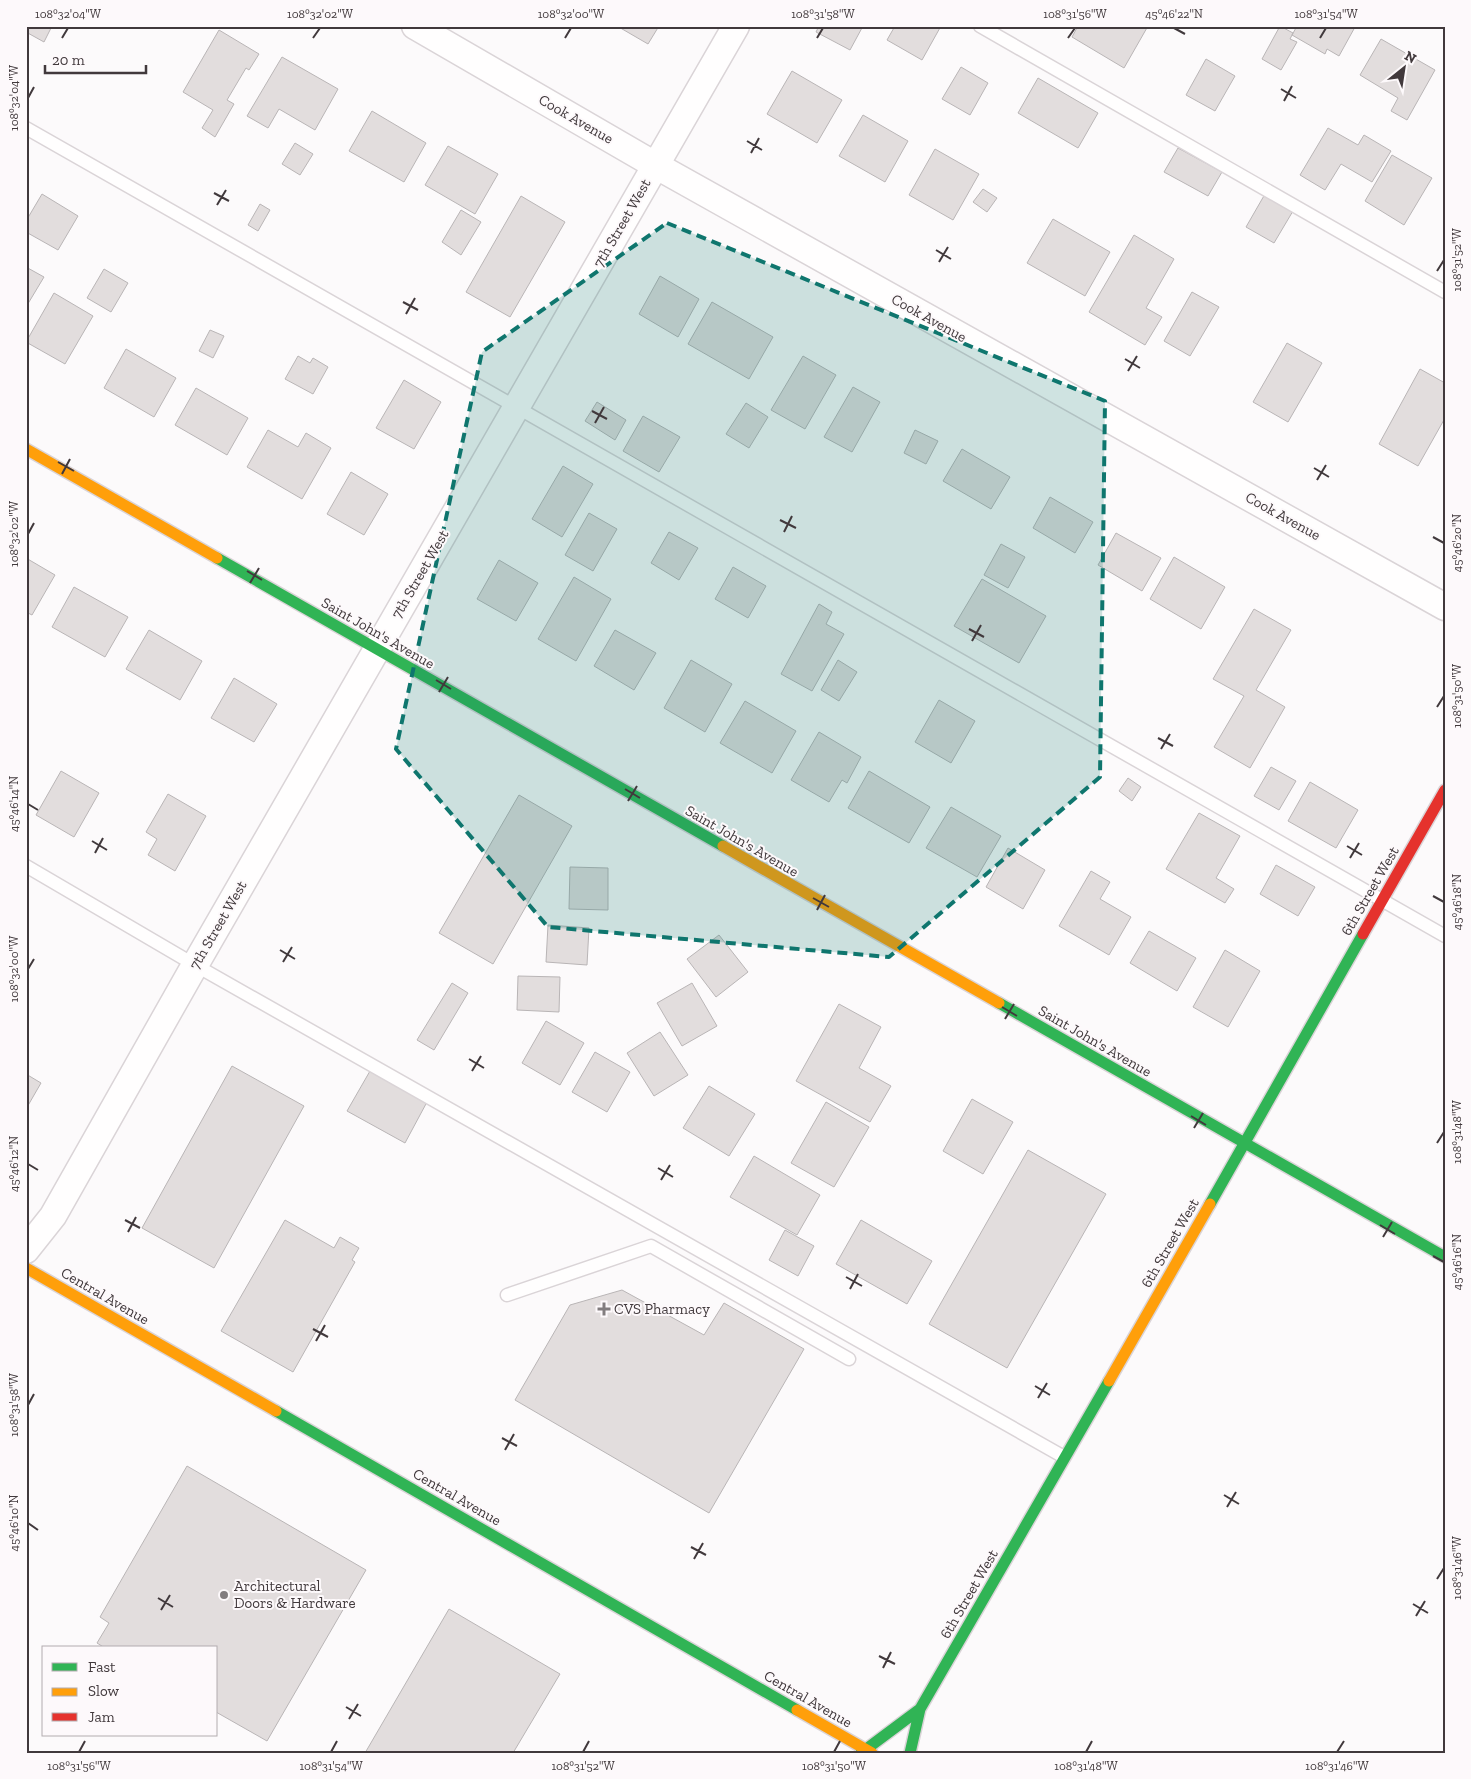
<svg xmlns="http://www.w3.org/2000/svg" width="1471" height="1779" font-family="'Zilla Slab',serif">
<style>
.building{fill:#e2dddd;stroke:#b9b5b6}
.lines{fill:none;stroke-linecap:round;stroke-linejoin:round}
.lane-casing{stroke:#dad4d7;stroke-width:15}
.street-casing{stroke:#dad4d7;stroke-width:29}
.fast-casing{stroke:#dad4d7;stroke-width:14}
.slow-casing{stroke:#dad4d7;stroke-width:14}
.jam-casing{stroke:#dad4d7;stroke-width:14}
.lane{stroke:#fffefe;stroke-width:12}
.street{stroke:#fffefe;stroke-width:26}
.fast{stroke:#30b455;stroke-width:11}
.slow{stroke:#ff9f0a;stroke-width:11}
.jam{stroke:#e5322d;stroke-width:11}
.marked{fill:#0f766e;fill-opacity:0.2;stroke:#0f766e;stroke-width:4;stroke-dasharray:10 6;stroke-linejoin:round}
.ticks{fill:none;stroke:#41393c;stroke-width:2}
.poi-dot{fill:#827d7f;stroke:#fdf9fb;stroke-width:2}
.labels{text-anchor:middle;stroke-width:4;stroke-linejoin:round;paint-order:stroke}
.street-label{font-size:15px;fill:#41393c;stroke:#fdf9fb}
.poi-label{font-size:15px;fill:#41393c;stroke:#fdf9fb;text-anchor:start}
.neatline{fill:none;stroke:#41393c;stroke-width:2}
.ticks-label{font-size:12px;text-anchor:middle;fill:#41393c}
</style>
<rect width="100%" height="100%" fill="#fcfafb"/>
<path class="building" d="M 26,26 L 52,26 L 44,42 L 26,32 Z
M 617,26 L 659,26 L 648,44 Z
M 819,26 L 863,26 L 850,50 L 816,32 Z
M 895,26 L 941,26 L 922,60 L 887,40 Z
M 1078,26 L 1148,26 L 1124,68 L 1072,37 Z
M 1280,26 L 1293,33 L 1290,39 L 1297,42 L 1281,70 L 1262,59 Z
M 1297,26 L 1354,26 L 1355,27 L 1339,56 L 1327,49 L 1325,54 L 1292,35 Z
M 219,30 L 259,54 L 249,70 L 246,68 L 227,100 L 234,104 L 215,137 L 202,128 L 213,110 L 183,92 Z
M 1381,39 L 1435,70 L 1407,120 L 1391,111 L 1398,98 L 1360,75 Z
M 282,57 L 338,89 L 315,130 L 279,109 L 268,128 L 247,116 Z
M 1206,59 L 1235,76 L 1215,111 L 1186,95 Z
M 961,67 L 988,83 L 970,115 L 942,99 Z
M 792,71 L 842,100 L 817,143 L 767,114 Z
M 1038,78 L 1098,113 L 1078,148 L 1018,113 Z
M 372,111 L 426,143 L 404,182 L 349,151 Z
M 863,115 L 908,141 L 885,182 L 839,156 Z
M 1328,128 L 1358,145 L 1364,135 L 1391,151 L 1372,182 L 1341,164 L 1325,190 L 1300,175 Z
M 295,143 L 313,154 L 300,175 L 282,164 Z
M 448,146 L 498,174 L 475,214 L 425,185 Z
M 1178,148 L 1222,172 L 1208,196 L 1164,172 Z
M 935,149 L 979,174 L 953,220 L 909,195 Z
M 1392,155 L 1432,178 L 1404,225 L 1365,201 Z
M 983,189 L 997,198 L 987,212 L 973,202 Z
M 42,194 L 78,216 L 58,250 L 26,232 L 26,221 Z
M 1265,194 L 1293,211 L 1274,243 L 1246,227 Z
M 521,196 L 565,222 L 510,317 L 466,292 Z
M 260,204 L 270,210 L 258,231 L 248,225 Z
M 461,210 L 481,222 L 461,255 L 442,242 Z
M 1053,219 L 1110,252 L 1085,296 L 1027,263 Z
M 1134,235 L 1174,259 L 1146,308 L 1162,317 L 1145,345 L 1089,312 Z
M 26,267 L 44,277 L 26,307 Z
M 104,269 L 128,283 L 111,312 L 87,298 Z
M 660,276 L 699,299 L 678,337 L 639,314 Z
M 1192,292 L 1219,307 L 1190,356 L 1164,341 Z
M 54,293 L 93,316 L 65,364 L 26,342 Z
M 712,302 L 773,337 L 749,379 L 688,344 Z
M 210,330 L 224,336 L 213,358 L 199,351 Z
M 1287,343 L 1322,363 L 1288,422 L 1253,402 Z
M 126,349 L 176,378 L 154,417 L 104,388 Z
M 298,356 L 310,363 L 313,358 L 328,367 L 313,394 L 285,379 Z
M 803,356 L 836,375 L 805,429 L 771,410 Z
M 1420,369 L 1445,383 L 1445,418 L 1418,466 L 1379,444 Z
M 404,380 L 441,402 L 414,449 L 376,428 Z
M 853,387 L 880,402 L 852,452 L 824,437 Z
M 196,388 L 248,418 L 227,455 L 175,425 Z
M 597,402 L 626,420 L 615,440 L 585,421 Z
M 746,403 L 768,417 L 749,448 L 726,434 Z
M 643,416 L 680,437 L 659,472 L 623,451 Z
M 268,430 L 298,447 L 306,433 L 331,448 L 302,499 L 247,467 Z
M 915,430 L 938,441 L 926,464 L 904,453 Z
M 962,449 L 1010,477 L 991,509 L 943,481 Z
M 563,466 L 593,484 L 562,537 L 532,519 Z
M 351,472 L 388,494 L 364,535 L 327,514 Z
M 1050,497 L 1093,522 L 1075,553 L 1033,528 Z
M 589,513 L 617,529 L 593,571 L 565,555 Z
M 669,532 L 698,548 L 679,580 L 651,563 Z
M 1116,533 L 1161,558 L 1142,591 L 1098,565 Z
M 1001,544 L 1025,557 L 1008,588 L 984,575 Z
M 1174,557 L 1225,587 L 1201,629 L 1150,599 Z
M 26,558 L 55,575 L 32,615 L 26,612 Z
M 499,560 L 538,583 L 516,621 L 477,599 Z
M 733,567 L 766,586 L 748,618 L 715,599 Z
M 574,577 L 611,599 L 576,661 L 538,639 Z
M 982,579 L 1046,616 L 1019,663 L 954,626 Z
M 74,587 L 128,617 L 105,657 L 52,627 Z
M 819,604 L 832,612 L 826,624 L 844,634 L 812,691 L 781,674 Z
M 1254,609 L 1291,630 L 1256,690 L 1285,707 L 1250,768 L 1214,747 L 1244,696 L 1213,679 Z
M 149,630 L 202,661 L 180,700 L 126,669 Z
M 615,630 L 656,653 L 634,690 L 594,666 Z
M 691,660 L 732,684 L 705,732 L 664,708 Z
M 838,660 L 857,672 L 839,701 L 821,690 Z
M 234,678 L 277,704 L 254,742 L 211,718 Z
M 939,700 L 975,721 L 951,763 L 915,742 Z
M 745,701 L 796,731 L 772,773 L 720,743 Z
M 819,732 L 861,757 L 847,783 L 842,780 L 829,802 L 791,780 Z
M 1271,767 L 1296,781 L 1279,810 L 1254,796 Z
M 61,771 L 99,793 L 74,837 L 36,815 Z
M 869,771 L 930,807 L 909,843 L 848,808 Z
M 1128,778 L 1141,787 L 1132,801 L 1119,791 Z
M 1310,782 L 1358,810 L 1336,848 L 1288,821 Z
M 168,794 L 206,816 L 175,871 L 148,855 L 157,839 L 146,832 Z
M 519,795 L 572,826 L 493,964 L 439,933 Z
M 951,807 L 1001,836 L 977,877 L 926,848 Z
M 1199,813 L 1240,836 L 1216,878 L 1234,889 L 1225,903 L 1166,869 Z
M 1008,848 L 1045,870 L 1023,909 L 986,887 Z
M 1276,865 L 1315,887 L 1298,916 L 1260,894 Z
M 570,867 L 608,868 L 608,910 L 569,909 Z
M 1091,871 L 1110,882 L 1100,899 L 1131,917 L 1109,955 L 1059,926 Z
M 548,925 L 589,928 L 587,965 L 546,962 Z
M 1149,931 L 1196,958 L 1177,991 L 1130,963 Z
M 719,935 L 748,972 L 716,997 L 687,959 Z
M 1225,950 L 1260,971 L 1228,1027 L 1193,1007 Z
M 518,976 L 560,977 L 559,1012 L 517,1010 Z
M 452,983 L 468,993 L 434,1050 L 417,1040 Z
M 692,983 L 717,1026 L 682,1046 L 657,1003 Z
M 839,1004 L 881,1027 L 859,1068 L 891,1086 L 870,1122 L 796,1081 Z
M 546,1021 L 584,1043 L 560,1085 L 522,1063 Z
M 660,1032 L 688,1075 L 654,1096 L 627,1053 Z
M 595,1052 L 630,1072 L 607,1112 L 572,1092 Z
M 232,1066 L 304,1106 L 214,1268 L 142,1228 Z
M 370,1071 L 427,1102 L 405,1143 L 347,1111 Z
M 26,1074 L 41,1083 L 26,1109 Z
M 709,1086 L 755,1114 L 729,1156 L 683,1128 Z
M 972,1099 L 1013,1122 L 983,1174 L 943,1151 Z
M 826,1102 L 869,1127 L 834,1187 L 791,1163 Z
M 1028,1150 L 1106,1194 L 1007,1368 L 929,1324 Z
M 754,1156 L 820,1195 L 797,1235 L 730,1197 Z
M 285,1220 L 334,1248 L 340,1237 L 359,1248 L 352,1260 L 355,1262 L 293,1372 L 221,1331 Z
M 861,1220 L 932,1261 L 907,1304 L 836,1264 Z
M 785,1230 L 814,1246 L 798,1276 L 769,1260 Z
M 622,1290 L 704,1335 L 724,1303 L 804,1349 L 709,1513 L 515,1400 L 570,1305 Z
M 187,1466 L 366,1570 L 267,1741 L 216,1712 L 216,1648 L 105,1648 L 97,1643 L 109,1623 L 100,1617 Z
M 449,1609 L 560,1674 L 513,1753 L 365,1753 Z"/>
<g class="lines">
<g class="lane-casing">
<path id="lane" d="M 980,26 L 1445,292
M 26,128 L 1445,936
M 26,866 L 195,965 L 1064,1457
M 507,1295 L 651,1246 L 849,1359"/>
</g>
<g class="street-casing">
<path id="street" d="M 415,26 L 655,165 L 1445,607
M 26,1250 L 53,1216 L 195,965 L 736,26"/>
</g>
<g class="fast-casing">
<path id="fast" d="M 217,558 L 723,846
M 999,1003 L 1445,1257
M 1210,1204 L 1363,934
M 276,1411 L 797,1710
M 861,1753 L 920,1709
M 910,1753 L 920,1709 L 1109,1381"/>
</g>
<g class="slow-casing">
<path id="slow" d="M 26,449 L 217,558
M 723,846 L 999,1003
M 26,1268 L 276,1411
M 1109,1381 L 1210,1204
M 797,1710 L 872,1753"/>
</g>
<g class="jam-casing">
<path id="jam" d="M 1363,934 L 1445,790"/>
</g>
<use href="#lane" class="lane"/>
<use href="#street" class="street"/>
<use href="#fast" class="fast"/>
<use href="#slow" class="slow"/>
<use href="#jam" class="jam"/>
</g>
<path class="marked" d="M 667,223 L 1105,401 L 1100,777 L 889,957 L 548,927 L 396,749 L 482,352 Z"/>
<path class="ticks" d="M 1174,28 L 1185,34M 62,38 L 68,28M 313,38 L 320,28M 565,38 L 571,28M 817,38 L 823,28M 1068,38 L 1075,28M 1320,38 L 1326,28M 1281,89 L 1296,98M 28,98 L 34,87M 1284,101 L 1292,86M 747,141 L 762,150M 751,153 L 759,138M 214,193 L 229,201M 217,205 L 226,190M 936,250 L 951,259M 939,262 L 948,247M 1437,271 L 1444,260M 403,302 L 418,310M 406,314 L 415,298M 1125,359 L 1140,368M 1128,371 L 1137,356M 592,411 L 607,419M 595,423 L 604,407M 58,462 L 74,471M 1314,468 L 1329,477M 62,474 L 70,459M 1317,480 L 1326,465M 780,520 L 796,528M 784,532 L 792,516M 28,534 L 34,523M 1433,537 L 1444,543M 247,571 L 262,580M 250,583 L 259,568M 969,629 L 984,637M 972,641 L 981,625M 436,680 L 451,689M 439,692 L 448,677M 1437,707 L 1444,696M 1158,738 L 1173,746M 1161,749 L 1170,734M 625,789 L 640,798M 628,801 L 637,786M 28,804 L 38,810M 92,841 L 107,850M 1347,846 L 1362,855M 95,853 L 103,838M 1350,858 L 1359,843M 1433,896 L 1444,902M 813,898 L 829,907M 817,910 L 825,895M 280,950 L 295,959M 283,962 L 292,947M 28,969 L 34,959M 1002,1007 L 1017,1016M 1005,1019 L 1014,1004M 469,1059 L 484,1068M 472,1071 L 481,1056M 1191,1116 L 1206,1125M 1194,1128 L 1203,1113M 1437,1143 L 1444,1132M 28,1164 L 38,1170M 658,1168 L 673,1177M 661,1180 L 670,1165M 125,1220 L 140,1228M 1380,1225 L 1395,1234M 128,1232 L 136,1217M 1383,1237 L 1392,1222M 1433,1256 L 1444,1262M 846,1277 L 862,1286M 850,1289 L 858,1274M 313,1329 L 328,1337M 316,1341 L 325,1325M 1035,1386 L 1050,1395M 1038,1398 L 1047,1383M 28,1405 L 34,1394M 502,1438 L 517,1446M 505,1450 L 514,1434M 1224,1495 L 1239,1504M 1227,1507 L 1236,1492M 28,1523 L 38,1530M 691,1547 L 706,1555M 694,1559 L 703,1543M 1437,1579 L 1444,1568M 158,1598 L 173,1607M 1413,1604 L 1428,1613M 161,1610 L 170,1595M 1416,1616 L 1425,1601M 879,1656 L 895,1664M 883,1668 L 891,1652M 346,1707 L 361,1716M 349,1719 L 358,1704M 79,1752 L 85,1741M 331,1752 L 337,1741M 583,1752 L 589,1741M 834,1752 L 840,1741M 1086,1752 L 1092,1741M 1337,1752 L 1344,1741"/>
<g class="poi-dot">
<path d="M601.5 1301.5h5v5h5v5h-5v5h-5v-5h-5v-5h5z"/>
<circle cx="224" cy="1595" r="5"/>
</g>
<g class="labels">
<g class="street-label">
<text transform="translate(576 119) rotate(30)" y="5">Cook Avenue</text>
<text transform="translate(622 223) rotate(-60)" y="5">7th Street West</text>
<text transform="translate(929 318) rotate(29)" y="5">Cook Avenue</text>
<text transform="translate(1283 516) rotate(29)" y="5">Cook Avenue</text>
<text transform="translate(420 574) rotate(-60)" y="5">7th Street West</text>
<text transform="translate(378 633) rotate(30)" y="5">Saint John's Avenue</text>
<text transform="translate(742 841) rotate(30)" y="5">Saint John's Avenue</text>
<text transform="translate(1370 891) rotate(-60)" y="5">6th Street West</text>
<text transform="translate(218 925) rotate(-60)" y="5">7th Street West</text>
<text transform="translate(1095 1041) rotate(30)" y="5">Saint John's Avenue</text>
<text transform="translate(1170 1243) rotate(-60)" y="5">6th Street West</text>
<text transform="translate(105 1296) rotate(30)" y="5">Central Avenue</text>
<text transform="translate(457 1497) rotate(30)" y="5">Central Avenue</text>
<text transform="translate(969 1594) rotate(-60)" y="5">6th Street West</text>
<text transform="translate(808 1699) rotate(30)" y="5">Central Avenue</text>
</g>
<g class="poi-label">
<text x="614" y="1314">CVS Pharmacy</text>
<text x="234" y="1591">Architectural<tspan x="234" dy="17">Doors &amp; Hardware</tspan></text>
</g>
</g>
<rect width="1471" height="1779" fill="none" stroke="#fdf9fb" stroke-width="55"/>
<rect x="42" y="1646" width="175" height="90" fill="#fdf9fb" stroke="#b2acaf"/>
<rect x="52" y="1663" width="25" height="8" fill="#30b455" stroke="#b2acaf"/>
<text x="88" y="1672" font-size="15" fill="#41393c">Fast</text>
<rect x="52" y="1688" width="25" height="8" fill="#ff9f0a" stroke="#b2acaf"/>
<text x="88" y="1696" font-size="15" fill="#41393c">Slow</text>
<rect x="52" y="1713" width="25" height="8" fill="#e5322d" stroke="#b2acaf"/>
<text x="88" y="1722" font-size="15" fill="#41393c">Jam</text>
<g transform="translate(1404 68) rotate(30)" stroke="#fdf9fb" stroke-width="4" paint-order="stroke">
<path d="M0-4L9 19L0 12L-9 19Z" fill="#41393c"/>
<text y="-8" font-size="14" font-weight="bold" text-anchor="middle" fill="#41393c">N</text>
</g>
<path d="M45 65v8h101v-8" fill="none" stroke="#41393c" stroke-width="2.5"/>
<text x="52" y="65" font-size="15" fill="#41393c" stroke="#fdf9fb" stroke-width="4" paint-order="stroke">20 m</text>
<rect x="28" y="28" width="1416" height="1724" class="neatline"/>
<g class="ticks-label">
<text x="68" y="18">108°32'04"W</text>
<text x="320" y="18">108°32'02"W</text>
<text x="571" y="18">108°32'00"W</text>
<text x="823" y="18">108°31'58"W</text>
<text x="1075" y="18">108°31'56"W</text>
<text x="1174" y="18">45°46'22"N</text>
<text x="1326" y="18">108°31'54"W</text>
<text transform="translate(14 98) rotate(-90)" y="4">108°32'04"W</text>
<text transform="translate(1457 260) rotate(-90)" y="4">108°31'52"W</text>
<text transform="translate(14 534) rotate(-90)" y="4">108°32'02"W</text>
<text transform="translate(1457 543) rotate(-90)" y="4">45°46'20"N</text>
<text transform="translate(1457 696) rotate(-90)" y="4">108°31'50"W</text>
<text transform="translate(14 804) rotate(-90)" y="4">45°46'14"N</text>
<text transform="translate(1457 902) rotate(-90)" y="4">45°46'18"N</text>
<text transform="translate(14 969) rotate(-90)" y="4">108°32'00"W</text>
<text transform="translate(1457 1132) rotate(-90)" y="4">108°31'48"W</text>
<text transform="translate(14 1164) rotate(-90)" y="4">45°46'12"N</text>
<text transform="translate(1457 1262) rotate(-90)" y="4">45°46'16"N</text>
<text transform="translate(14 1405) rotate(-90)" y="4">108°31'58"W</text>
<text transform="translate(14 1523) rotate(-90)" y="4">45°46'10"N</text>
<text transform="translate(1457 1568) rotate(-90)" y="4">108°31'46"W</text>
<text x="79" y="1770">108°31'56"W</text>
<text x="331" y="1770">108°31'54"W</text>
<text x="583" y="1770">108°31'52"W</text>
<text x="834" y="1770">108°31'50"W</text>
<text x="1086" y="1770">108°31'48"W</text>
<text x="1337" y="1770">108°31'46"W</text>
</g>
</svg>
